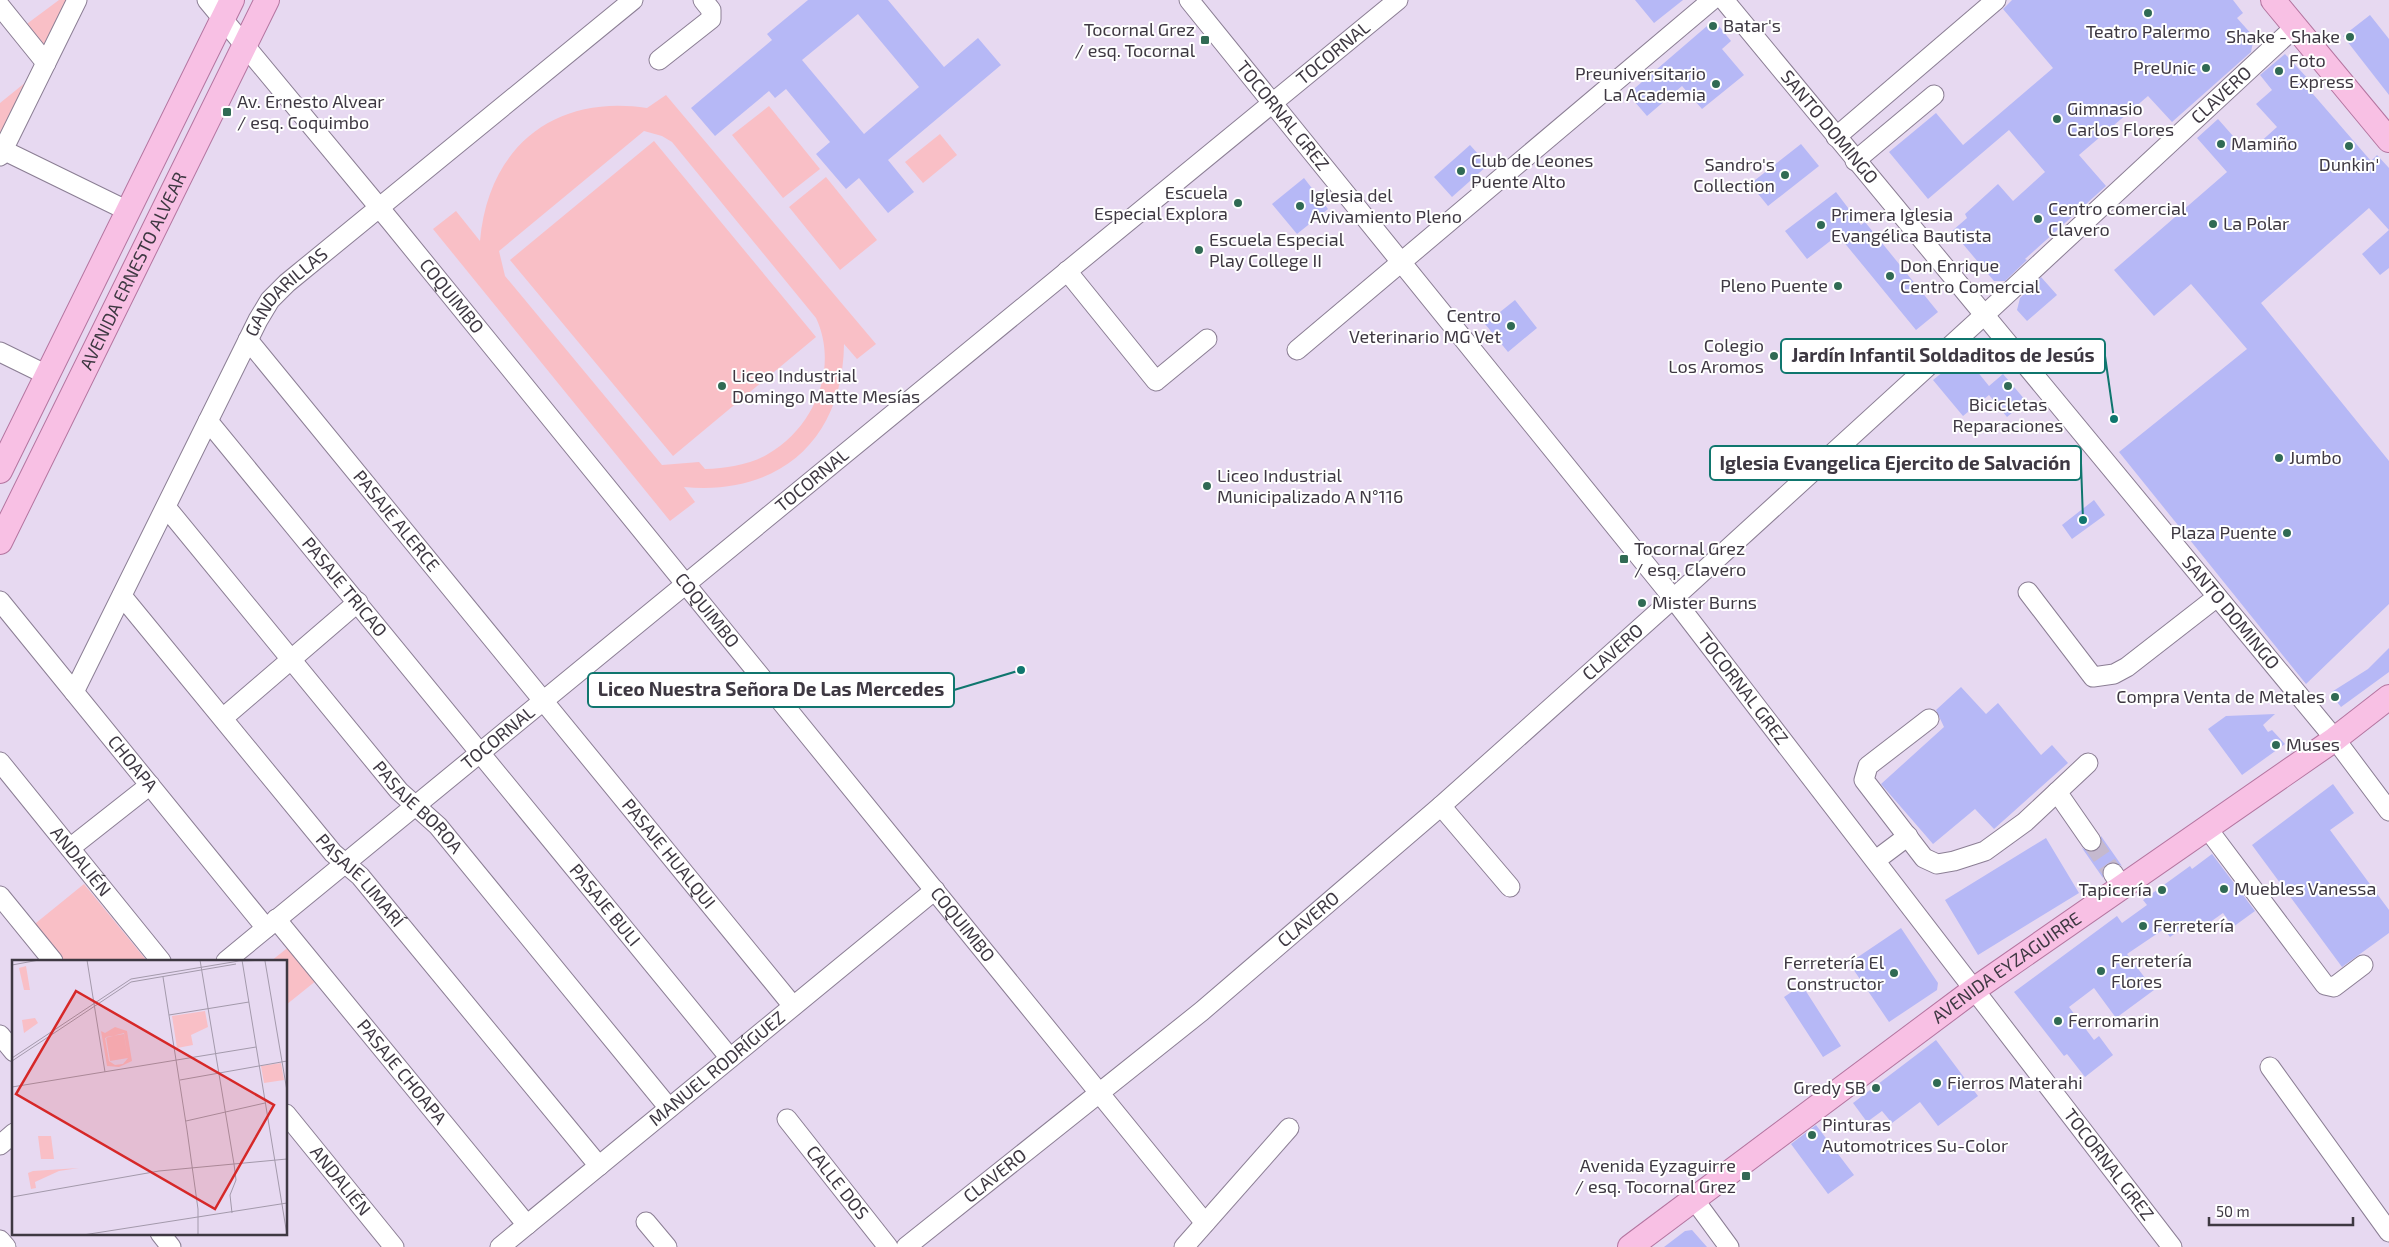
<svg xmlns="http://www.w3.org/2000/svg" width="2389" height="1247" font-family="'Exo 2',sans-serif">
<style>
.green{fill:#f9bfc6;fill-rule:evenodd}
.building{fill:#b6b8f6;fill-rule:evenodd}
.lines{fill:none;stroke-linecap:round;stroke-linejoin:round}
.minor-tunnel{stroke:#c5b9ce;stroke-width:19;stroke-dasharray:19 9;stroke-linecap:butt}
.minor-casing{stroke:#8b7e94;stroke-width:21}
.major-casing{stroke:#b475a0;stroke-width:26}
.minor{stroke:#fff;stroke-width:19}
.major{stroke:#f8c0e4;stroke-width:24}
.poi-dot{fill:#306a54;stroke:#fff;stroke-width:2}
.labels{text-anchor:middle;stroke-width:4;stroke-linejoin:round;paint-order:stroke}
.poi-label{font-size:18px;fill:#3e3842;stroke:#fff;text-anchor:start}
.street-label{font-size:18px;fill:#3e3842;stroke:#fff}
.inset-road{fill:none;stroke:#a399ab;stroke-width:1}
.view{fill:#d62828;fill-opacity:0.15;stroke:#d62828;stroke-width:2.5}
.inset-edge{fill:none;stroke:#3e3842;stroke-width:2.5}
.leader{fill:none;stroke:#0f766e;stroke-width:2}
.callout-dot{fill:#0f766e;stroke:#fff;stroke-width:2}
.callout{fill:#fff;stroke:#0f766e;stroke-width:2}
.callout-label{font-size:19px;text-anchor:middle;font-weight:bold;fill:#3e3842}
</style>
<rect width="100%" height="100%" fill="#e7d9f1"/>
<path class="green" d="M 59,0 L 68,0 L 43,50 L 24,26 Z
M 26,82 L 0,148 L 0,103 Z
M 666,95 L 876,344 L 857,359 L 844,344 C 843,440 779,496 684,487 L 695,502 L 670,521 L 433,229 L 456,211 L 480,241 C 488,148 553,94 647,108 ZM 644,131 L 662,136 L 672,142 L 816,318 C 839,367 815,427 768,454 C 749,465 727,468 705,469 L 699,462 L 662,465 L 505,276 L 499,251 Z
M 769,106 L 820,169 L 783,198 L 732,135 Z
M 940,134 L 957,155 L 923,183 L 905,162 Z
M 654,141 L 816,337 L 673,456 L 510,260 Z
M 826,177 L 877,240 L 840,270 L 789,207 Z
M 84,884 L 147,961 L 59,961 L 31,927 Z
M 290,946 L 317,980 L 286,1005 L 286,961 L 271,961 Z"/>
<path class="building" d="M 808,0 L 888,0 L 944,67 L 978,38 L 1001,65 L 888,160 L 914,192 L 888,213 L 859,178 L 846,189 L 816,154 L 830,142 L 786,89 L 775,98 L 769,91 L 715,136 L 691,108 L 772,40 L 767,34 ZM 858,14 L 919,87 L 864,134 L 802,60 Z
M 1635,0 L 1683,0 L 1654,23 Z
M 2012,0 L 2233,0 L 2243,13 L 2237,18 L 2254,37 L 2251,52 L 2172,122 L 2148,96 L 2079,155 L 2106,186 L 2025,259 L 2027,260 L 2005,281 L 1994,281 L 1952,231 L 1967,218 L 1965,214 L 1998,184 L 2013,201 L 2045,172 L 2009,130 L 1928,199 L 1889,152 L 1936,113 L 1963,145 L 2053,68 L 2003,9 Z
M 2370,15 L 2389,39 L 2389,95 L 2343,36 Z
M 1714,20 L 1731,41 L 1722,49 L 1744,75 L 1702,109 L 1682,86 L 1647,116 L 1628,94 Z
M 2285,54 L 2311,82 L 2306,86 L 2371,161 L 2377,155 L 2389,168 L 2389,230 L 2369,208 L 2261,303 L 2389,461 L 2389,604 L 2306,684 L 2119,452 L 2247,349 L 2191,284 L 2154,316 L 2114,270 L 2227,172 L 2197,138 L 2218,119 L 2248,153 L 2277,127 L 2256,104 L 2272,90 L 2260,75 Z
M 1801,144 L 1819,166 L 1768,206 L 1750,184 Z
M 1470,145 L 1488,165 L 1452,197 L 1434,177 Z
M 1304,178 L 1328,209 L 1297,234 L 1272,204 Z
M 1836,192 L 1861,225 L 1865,222 L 1938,312 L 1916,330 L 1838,235 L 1807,259 L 1785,231 Z
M 2389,230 L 2389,268 L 2380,275 L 2362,254 Z
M 2041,277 L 2057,295 L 2027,321 L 2017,310 L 2020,298 Z
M 1515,300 L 1537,328 L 1508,352 L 1485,324 Z
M 1964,355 L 1989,386 L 2003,374 L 2026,401 L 2007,417 L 1989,395 L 1963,416 L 1933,380 Z
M 2094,500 L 2105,515 L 2072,539 L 2062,525 Z
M 2389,648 L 2389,672 L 2341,707 L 2330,693 L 2368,669 Z
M 1961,687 L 1986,714 L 1998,703 L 2041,755 L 2052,745 L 2068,763 L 1994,829 L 1975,809 L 1933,844 L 1881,784 L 1944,727 L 1936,710 Z
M 2275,714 L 2263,725 L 2268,732 L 2272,730 L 2285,744 L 2242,775 L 2208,729 L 2226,716 Z
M 2333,784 L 2354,813 L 2330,830 L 2389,910 L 2389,933 L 2342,967 L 2252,845 Z
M 2101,836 L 2122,866 L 2113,862 L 2107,864 L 2103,868 L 2103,878 L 2082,848 L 2091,852 L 2097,850 L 2101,845 Z
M 2046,838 L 2079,893 L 1978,955 L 1945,900 Z
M 2212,854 L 2255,911 L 2233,927 L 2223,913 L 2199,930 L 2193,921 L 2170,937 L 2164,929 L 2127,954 L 2154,990 L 2116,1018 L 2094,988 L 2069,1007 L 2094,1040 L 2099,1036 L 2113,1055 L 2085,1077 L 2067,1054 L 2064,1056 L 2014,992 L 2117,916 L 2122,923 L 2147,905 L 2143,900 L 2190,866 L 2192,869 Z
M 1901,928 L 1938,983 L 1937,990 L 1889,1022 L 1849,963 Z
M 1802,985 L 1841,1046 L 1823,1057 L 1784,997 Z
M 1936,1040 L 1978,1096 L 1938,1126 L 1920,1102 L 1892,1123 L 1882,1111 L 1867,1122 L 1853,1103 Z
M 1816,1125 L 1854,1175 L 1828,1194 L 1791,1144 Z
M 1692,1230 L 1707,1247 L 1664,1247 L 1685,1231 Z"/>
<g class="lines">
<path class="minor-tunnel" d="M 2091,841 L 2113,873"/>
<g class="minor-casing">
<g id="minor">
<path id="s1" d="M 207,0 L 392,223 L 1205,1223"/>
<path id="s2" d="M 1189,0 L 1673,598 L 2172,1247"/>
<path id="s3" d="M 1724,0 L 2335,739 L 2389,811"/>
<path d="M 0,6 L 46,63"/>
<path d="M 659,60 L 711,19 L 711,10 L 703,0"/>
<path d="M 1836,137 L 1996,0"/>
<path d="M 3,150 L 128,211"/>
<path d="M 0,156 L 77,0"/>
<path d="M 1855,161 L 1934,95"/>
<path d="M 1067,271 L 1156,381 L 1207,339"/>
<path id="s4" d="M 248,340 L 793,1006"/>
<path d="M 1297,350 L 1712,0"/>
<path d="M 0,352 L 47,375"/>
<path id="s5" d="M 208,421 L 730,1058"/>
<path id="s6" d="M 166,507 L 399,791 L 438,826 L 669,1108"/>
<path d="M 2028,592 L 2093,677 L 2114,674 L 2127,667 L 2217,597"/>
<path id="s7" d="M 122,596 L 333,853 L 360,876 L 599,1166"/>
<path id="s8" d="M 0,601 L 266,928"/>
<path id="s9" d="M 74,692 L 258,320 L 270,300 L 287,283 L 633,0"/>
<path d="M 223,718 L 358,602"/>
<path d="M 1929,719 L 1868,766 L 1864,780 L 1924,858 L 1937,864 L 1954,861 L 1985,851 L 2025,822 L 2088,763"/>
<path id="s10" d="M 0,762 L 161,961"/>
<path d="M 2057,792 L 2091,841"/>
<path d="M 1441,806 L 1510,887"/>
<path d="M 2207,828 L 2325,985 L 2334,987 L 2363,965"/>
<path d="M 70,848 L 150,785"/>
<path d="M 1876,860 L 1908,836"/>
<path d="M 2113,873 L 2122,887"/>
<path d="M 0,896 L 53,961"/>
<path id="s11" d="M 276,919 L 527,1225"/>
<path id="s12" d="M 226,961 L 1398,0"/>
<path d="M 0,1035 L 14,1052"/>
<path d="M 2270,1067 L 2389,1232"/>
<path id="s13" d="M 286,1114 L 394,1247"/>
<path id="s14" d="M 787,1119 L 888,1247"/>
<path d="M 0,1145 L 14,1133"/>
<path d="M 1693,1198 L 1729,1247"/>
<path d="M 646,1222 L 667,1247"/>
<path d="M 160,1233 L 171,1247"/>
<path d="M 0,1240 L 6,1247"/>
<path id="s15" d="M 500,1247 L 935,890"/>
<path id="s16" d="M 906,1247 L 1202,1011 L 1441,806 L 1686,587 L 1993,307 L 2295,27"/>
<path d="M 1184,1247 L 1289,1128"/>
</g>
</g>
<g class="major-casing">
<g id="major">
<path d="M 2273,0 L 2389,140"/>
<path d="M 0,471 L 232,0"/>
<path id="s17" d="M 0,542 L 267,0"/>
<path id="s18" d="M 1630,1247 L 1975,989 L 2335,739 L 2389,697"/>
</g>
</g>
<use href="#minor" class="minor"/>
<use href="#major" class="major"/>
</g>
<g class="poi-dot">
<circle cx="2148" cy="13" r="5"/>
<circle cx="1713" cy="26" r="5"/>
<circle cx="2350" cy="37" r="5"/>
<rect x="1200" y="35" width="10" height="10" rx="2.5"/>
<circle cx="2206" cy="68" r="5"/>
<circle cx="2279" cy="71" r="5"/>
<circle cx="1716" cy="84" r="5"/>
<rect x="222" y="107" width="10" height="10" rx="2.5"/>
<circle cx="2057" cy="119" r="5"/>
<circle cx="2221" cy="144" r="5"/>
<circle cx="2349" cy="146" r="5"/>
<circle cx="1461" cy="171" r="5"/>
<circle cx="1785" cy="175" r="5"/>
<circle cx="1238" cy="203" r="5"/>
<circle cx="1300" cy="206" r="5"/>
<circle cx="2038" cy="219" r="5"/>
<circle cx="2213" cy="224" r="5"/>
<circle cx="1821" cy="225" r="5"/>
<circle cx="1199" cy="250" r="5"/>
<circle cx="1890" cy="276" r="5"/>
<circle cx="1838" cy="286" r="5"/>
<circle cx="1511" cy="326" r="5"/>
<circle cx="1774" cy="356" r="5"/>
<circle cx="722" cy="386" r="5"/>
<circle cx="2008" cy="386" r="5"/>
<circle cx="2279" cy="458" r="5"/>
<circle cx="1207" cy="486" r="5"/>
<circle cx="2287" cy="533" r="5"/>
<rect x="1619" y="554" width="10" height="10" rx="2.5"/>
<circle cx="1642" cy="603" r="5"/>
<circle cx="2335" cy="697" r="5"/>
<circle cx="2276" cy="745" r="5"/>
<circle cx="2224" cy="889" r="5"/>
<circle cx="2162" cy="890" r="5"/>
<circle cx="2143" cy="926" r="5"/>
<circle cx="2101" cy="971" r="5"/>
<circle cx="1894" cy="973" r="5"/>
<circle cx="2058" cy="1021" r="5"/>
<circle cx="1937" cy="1083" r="5"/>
<circle cx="1876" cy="1088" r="5"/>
<circle cx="1812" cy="1135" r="5"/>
<rect x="1741" y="1171" width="10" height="10" rx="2.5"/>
</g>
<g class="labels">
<g class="poi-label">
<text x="1723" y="32">Batar's</text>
<text x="1195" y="36" text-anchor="end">Tocornal Grez<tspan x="1195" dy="21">/ esq. Tocornal</tspan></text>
<text x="2148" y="38" text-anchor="middle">Teatro Palermo</text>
<text x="2340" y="43" text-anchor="end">Shake - Shake</text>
<text x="2289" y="67">Foto<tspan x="2289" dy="21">Express</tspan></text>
<text x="2196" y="74" text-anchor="end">PreUnic</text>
<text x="1706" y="80" text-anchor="end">Preuniversitario<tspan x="1706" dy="21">La Academia</tspan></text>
<text x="237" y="108">Av. Ernesto Alvear<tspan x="237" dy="21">/ esq. Coquimbo</tspan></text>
<text x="2067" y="115">Gimnasio<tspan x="2067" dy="21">Carlos Flores</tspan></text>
<text x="2231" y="150">Mamiño</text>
<text x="1471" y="167">Club de Leones<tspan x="1471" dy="21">Puente Alto</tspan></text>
<text x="1775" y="171" text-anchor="end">Sandro's<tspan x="1775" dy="21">Collection</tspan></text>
<text x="2349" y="171" text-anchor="middle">Dunkin'</text>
<text x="1228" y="199" text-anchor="end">Escuela<tspan x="1228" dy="21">Especial Explora</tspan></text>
<text x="1310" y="202">Iglesia del<tspan x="1310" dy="21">Avivamiento Pleno</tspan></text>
<text x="2048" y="215">Centro comercial<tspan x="2048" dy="21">Clavero</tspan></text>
<text x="1831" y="221">Primera Iglesia<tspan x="1831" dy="21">Evangélica Bautista</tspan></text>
<text x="2223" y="230">La Polar</text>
<text x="1209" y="246">Escuela Especial<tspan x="1209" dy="21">Play College II</tspan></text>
<text x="1900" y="272">Don Enrique<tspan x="1900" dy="21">Centro Comercial</tspan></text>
<text x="1828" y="292" text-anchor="end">Pleno Puente</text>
<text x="1501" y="322" text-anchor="end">Centro<tspan x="1501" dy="21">Veterinario MG Vet</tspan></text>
<text x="1764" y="352" text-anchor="end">Colegio<tspan x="1764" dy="21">Los Aromos</tspan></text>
<text x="732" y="382">Liceo Industrial<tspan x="732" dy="21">Domingo Matte Mesías</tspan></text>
<text x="2008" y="411" text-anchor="middle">Bicicletas<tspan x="2008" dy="21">Reparaciones</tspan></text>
<text x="2289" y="464">Jumbo</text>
<text x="1217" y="482">Liceo Industrial<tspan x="1217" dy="21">Municipalizado A N°116</tspan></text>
<text x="2277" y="539" text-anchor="end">Plaza Puente</text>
<text x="1634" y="555">Tocornal Grez<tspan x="1634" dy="21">/ esq. Clavero</tspan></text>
<text x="1652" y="609">Mister Burns</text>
<text x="2325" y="703" text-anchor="end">Compra Venta de Metales</text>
<text x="2286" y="751">Muses</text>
<text x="2234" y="895">Muebles Vanessa</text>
<text x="2152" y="896" text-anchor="end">Tapicería</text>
<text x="2153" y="932">Ferretería</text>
<text x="2111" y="967">Ferretería<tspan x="2111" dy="21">Flores</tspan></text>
<text x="1884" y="969" text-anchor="end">Ferretería El<tspan x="1884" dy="21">Constructor</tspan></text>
<text x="2068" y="1027">Ferromarin</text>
<text x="1947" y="1089">Fierros Materahi</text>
<text x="1866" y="1094" text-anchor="end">Gredy SB</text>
<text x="1822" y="1131">Pinturas<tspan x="1822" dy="21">Automotrices Su-Color</tspan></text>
<text x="1736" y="1172" text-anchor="end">Avenida Eyzaguirre<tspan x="1736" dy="21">/ esq. Tocornal Grez</tspan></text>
</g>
<g class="street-label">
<text dy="6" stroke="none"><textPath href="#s12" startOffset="1432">TOCORNAL</textPath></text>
<text dy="6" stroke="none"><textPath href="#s16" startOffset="1749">CLAVERO</textPath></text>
<text dy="6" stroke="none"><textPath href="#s2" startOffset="149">TOCORNAL GREZ</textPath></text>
<text dy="6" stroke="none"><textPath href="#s3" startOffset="165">SANTO DOMINGO</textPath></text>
<text dy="6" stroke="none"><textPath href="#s17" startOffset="302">AVENIDA ERNESTO ALVEAR</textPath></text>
<text dy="6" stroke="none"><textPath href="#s9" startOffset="455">GANDARILLAS</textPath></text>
<text dy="6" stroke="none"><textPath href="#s1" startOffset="384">COQUIMBO</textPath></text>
<text dy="6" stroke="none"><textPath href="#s12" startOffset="758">TOCORNAL</textPath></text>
<text dy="6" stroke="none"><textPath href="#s4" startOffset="234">PASAJE ALERCE</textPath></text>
<text dy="6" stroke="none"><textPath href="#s5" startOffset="215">PASAJE TRICAO</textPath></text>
<text dy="6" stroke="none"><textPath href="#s1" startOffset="789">COQUIMBO</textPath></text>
<text dy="6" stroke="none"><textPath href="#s3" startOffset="795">SANTO DOMINGO</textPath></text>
<text dy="6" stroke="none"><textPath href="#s16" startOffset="924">CLAVERO</textPath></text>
<text dy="6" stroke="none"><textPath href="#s2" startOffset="884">TOCORNAL GREZ</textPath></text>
<text dy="6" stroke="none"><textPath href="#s12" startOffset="352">TOCORNAL</textPath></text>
<text dy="6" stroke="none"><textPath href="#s8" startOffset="210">CHOAPA</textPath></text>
<text dy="6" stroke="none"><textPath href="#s6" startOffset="392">PASAJE BOROA</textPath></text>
<text dy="6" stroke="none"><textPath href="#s4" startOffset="664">PASAJE HUALQUI</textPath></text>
<text dy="6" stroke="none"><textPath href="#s10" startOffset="128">ANDALIÉN</textPath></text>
<text dy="6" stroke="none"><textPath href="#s7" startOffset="371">PASAJE LIMARÍ</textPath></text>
<text dy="6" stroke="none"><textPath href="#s5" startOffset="626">PASAJE BULI</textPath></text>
<text dy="6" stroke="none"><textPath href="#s16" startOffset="519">CLAVERO</textPath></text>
<text dy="6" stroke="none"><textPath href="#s1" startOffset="1194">COQUIMBO</textPath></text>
<text dy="6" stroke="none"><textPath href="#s18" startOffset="469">AVENIDA EYZAGUIRRE</textPath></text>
<text dy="6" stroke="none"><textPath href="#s15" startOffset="281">MANUEL RODRÍGUEZ</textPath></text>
<text dy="6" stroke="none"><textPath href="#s11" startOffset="198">PASAJE CHOAPA</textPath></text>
<text dy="6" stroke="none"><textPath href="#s2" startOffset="1484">TOCORNAL GREZ</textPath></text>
<text dy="6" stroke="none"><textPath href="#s16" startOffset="114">CLAVERO</textPath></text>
<text dy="6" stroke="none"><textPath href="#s13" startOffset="86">ANDALIÉN</textPath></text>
<text dy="6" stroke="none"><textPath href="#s14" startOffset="81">CALLE DOS</textPath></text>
</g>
</g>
<g transform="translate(12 960)">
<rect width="275" height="275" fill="#e7d9f1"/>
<path d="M 14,6 L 18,30 L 12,30 L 7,8 ZM 193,51 L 196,67 L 179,75 L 181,85 L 165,88 L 160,56 ZM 23,58 L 26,63 L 12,73 L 10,60 ZM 103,67 L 115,71 L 120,101 L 107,107 L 95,106 L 89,71 L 93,73 ZM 112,73 L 116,98 L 111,104 L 103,105 L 97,101 L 93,78 ZM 112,74 L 116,98 L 98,101 L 94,77 ZM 269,103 L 272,120 L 252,123 L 249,106 ZM 26,176 L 39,176 L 42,199 L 29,199 ZM 67,208 L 47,211 L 23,222 L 24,228 L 19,229 L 16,213 L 21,211 Z" fill="#f9bfc6" fill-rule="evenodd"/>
<path class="inset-road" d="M 75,0 L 93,112M 188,0 L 222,204 L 224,220 L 218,235 L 220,253M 230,0 L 275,275M 253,1 L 275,131M 0,5 L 27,0M 151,17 L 175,170 L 186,249 L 186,275M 157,55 L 237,42M 0,98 L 119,19 L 227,1 L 259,0M 0,101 L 119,22 L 224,4M 168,120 L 275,101M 0,127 L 244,87M 174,161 L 253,143M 0,237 L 147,211 L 275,199M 71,275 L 275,243"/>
<path class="view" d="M 64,31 L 262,145 L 203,249 L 4,134 Z"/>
<rect width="275" height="275" class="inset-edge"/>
</g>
<path class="leader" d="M2114 419L2105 356M2083 520L2081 463M1021 670L954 690"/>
<g class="callout-dot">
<circle cx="2114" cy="419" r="5"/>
<circle cx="2083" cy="520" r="5"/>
<circle cx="1021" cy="670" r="5"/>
</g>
<g class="callout">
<rect x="1781" y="339" width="324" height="34" rx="5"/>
<rect x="1710" y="446" width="371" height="34" rx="5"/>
<rect x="588" y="673" width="366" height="34" rx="5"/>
</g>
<g class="callout-label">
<text x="1943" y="362">Jardín Infantil Soldaditos de Jesús</text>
<text x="1895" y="470">Iglesia Evangelica Ejercito de Salvación</text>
<text x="771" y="696">Liceo Nuestra Señora De Las Mercedes</text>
</g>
<path d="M2209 1217v8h144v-8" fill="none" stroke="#3e3842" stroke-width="2.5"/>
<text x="2216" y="1217" font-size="15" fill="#3e3842" stroke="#ffffff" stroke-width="4" paint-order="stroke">50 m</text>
</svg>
